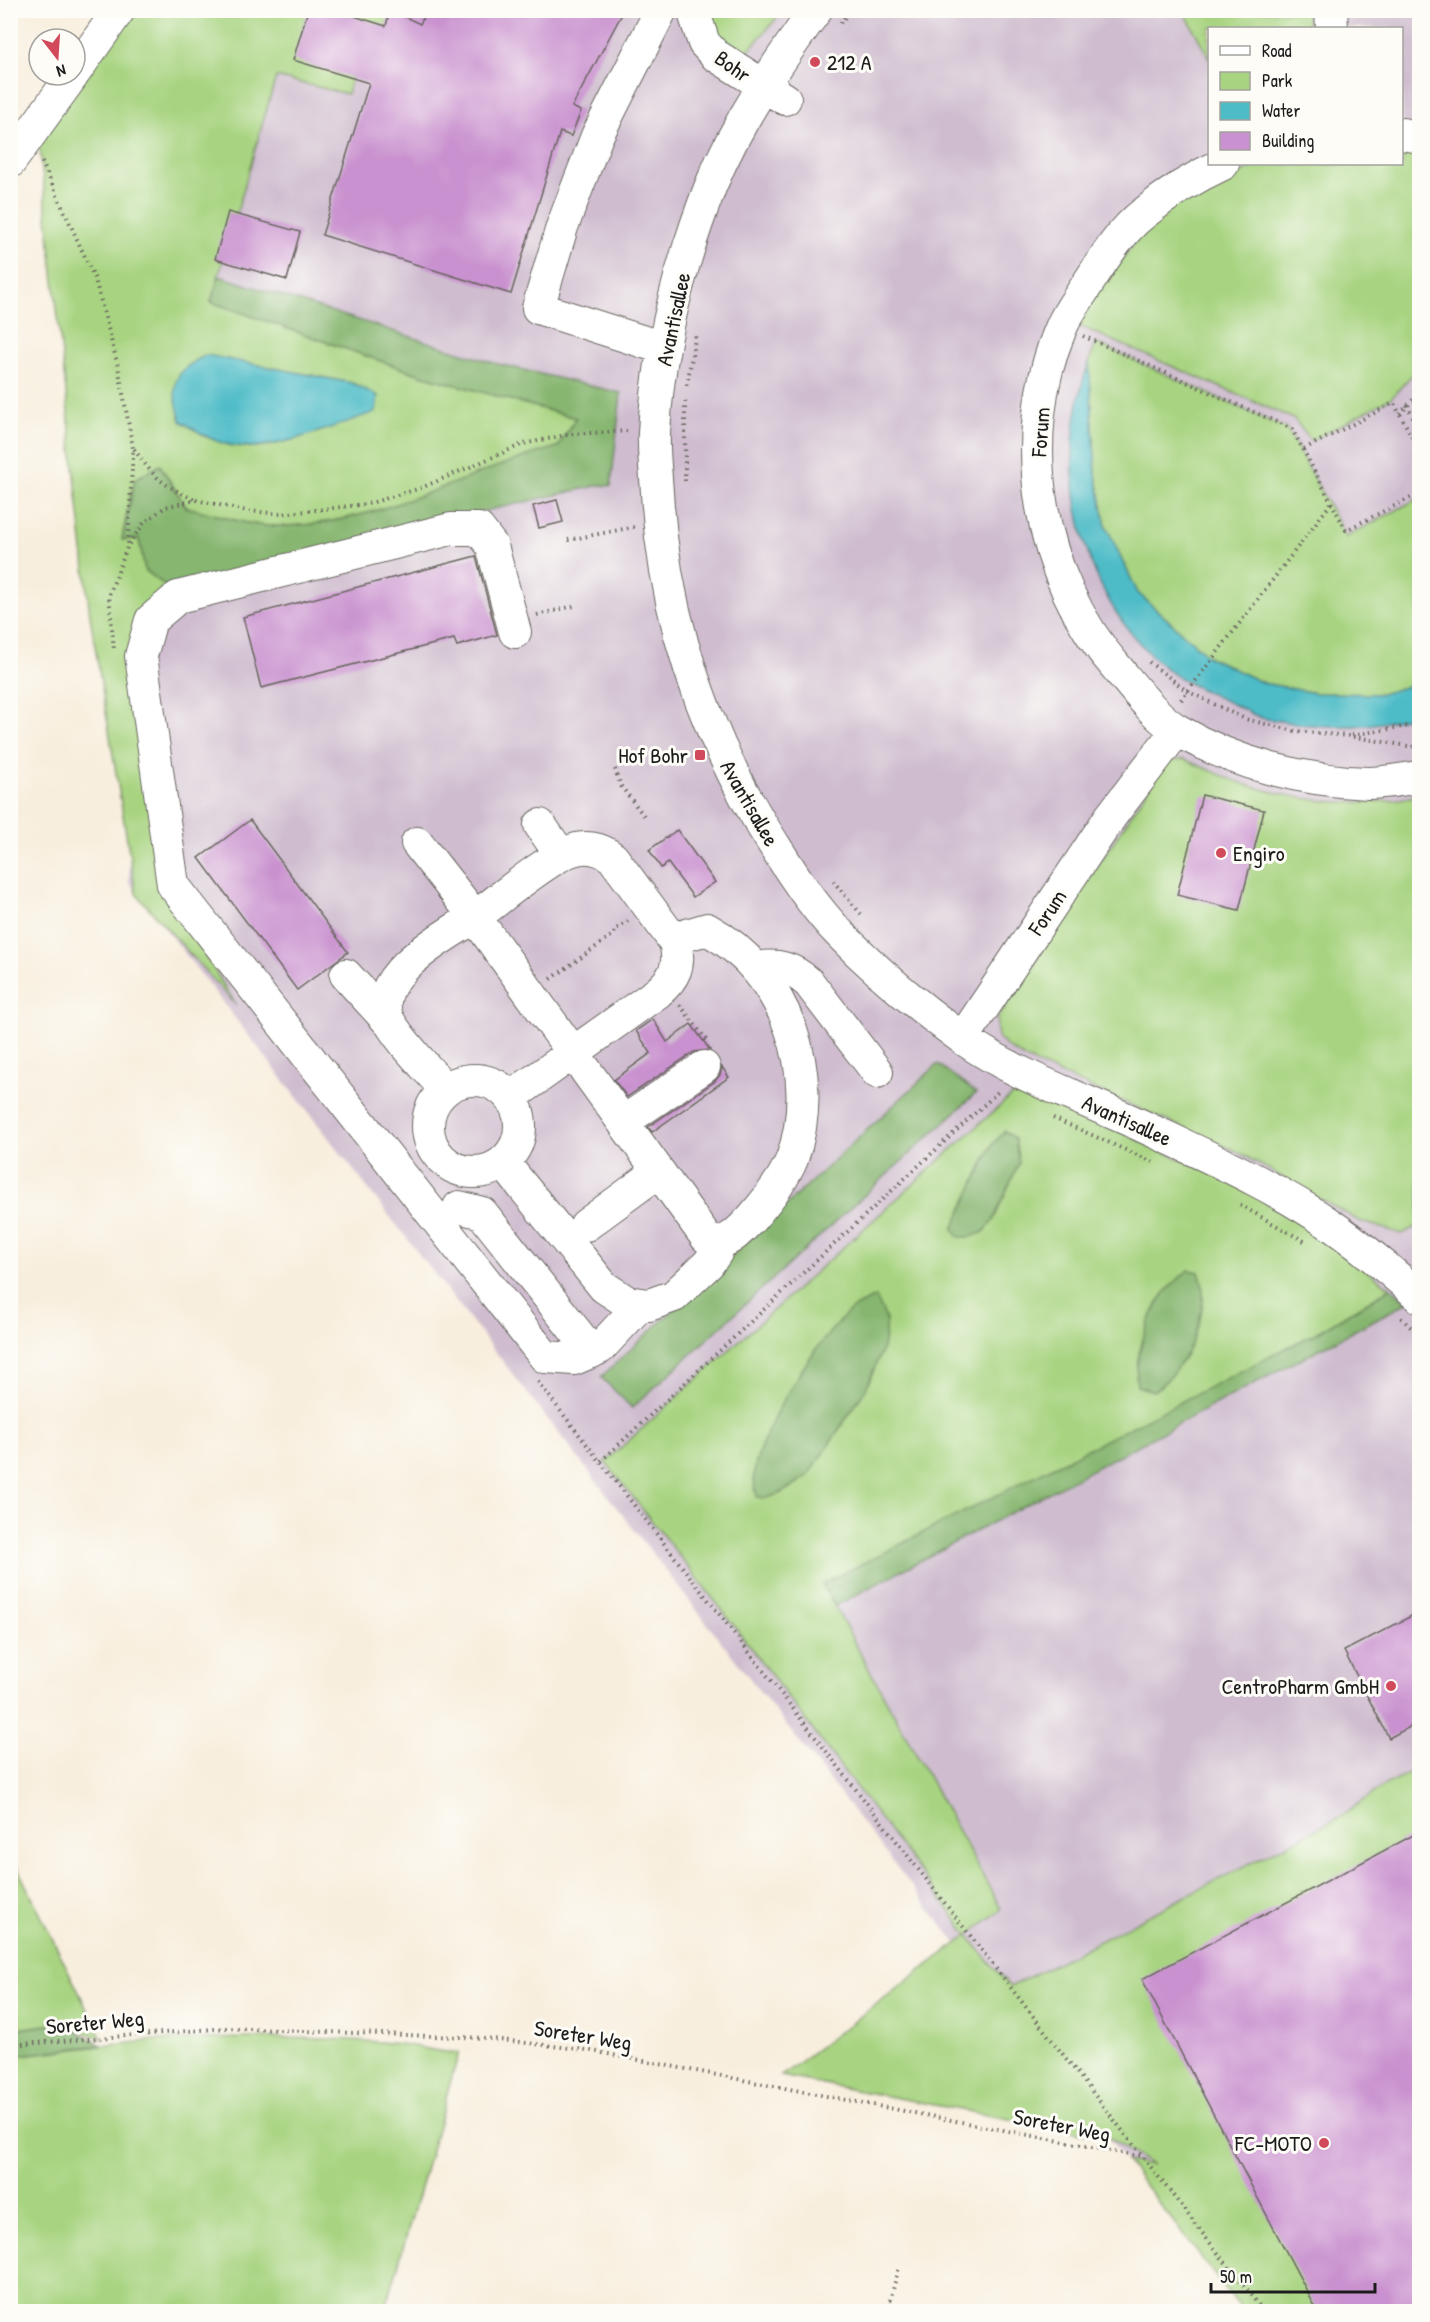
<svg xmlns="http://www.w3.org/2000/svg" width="1430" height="2322" font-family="'Patrick Hand',sans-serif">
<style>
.industrial{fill:#cfbdcf;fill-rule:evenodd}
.green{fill:#a8d481;stroke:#62784e;stroke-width:1.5;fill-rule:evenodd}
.forest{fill:#86b66f;stroke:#516946;stroke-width:1.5}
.water{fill:#4ebcc7;stroke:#356c72;stroke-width:1.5}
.building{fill:#c991cf}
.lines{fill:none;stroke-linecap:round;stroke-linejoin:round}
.minor-casing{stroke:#696660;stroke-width:34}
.path{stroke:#696660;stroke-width:4;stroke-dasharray:1.5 4.5;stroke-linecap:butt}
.minor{stroke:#fff;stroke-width:32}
.poi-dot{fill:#d1495b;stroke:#fdfcf7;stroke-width:2}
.labels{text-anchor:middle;stroke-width:6;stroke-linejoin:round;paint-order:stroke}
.poi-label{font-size:22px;fill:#1c1c1c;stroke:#fdfcf7;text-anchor:end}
.street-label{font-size:22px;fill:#1c1c1c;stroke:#fdfcf7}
</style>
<rect width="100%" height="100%" fill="#fdfcf7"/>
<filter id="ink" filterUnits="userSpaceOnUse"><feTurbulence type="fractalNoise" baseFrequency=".0167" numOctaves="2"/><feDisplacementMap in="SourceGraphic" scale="12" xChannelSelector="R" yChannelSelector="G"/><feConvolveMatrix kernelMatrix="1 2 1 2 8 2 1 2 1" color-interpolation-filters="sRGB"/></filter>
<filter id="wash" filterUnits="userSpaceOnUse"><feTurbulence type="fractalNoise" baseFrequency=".008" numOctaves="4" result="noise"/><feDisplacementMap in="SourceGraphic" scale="24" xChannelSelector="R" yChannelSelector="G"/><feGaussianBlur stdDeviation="1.35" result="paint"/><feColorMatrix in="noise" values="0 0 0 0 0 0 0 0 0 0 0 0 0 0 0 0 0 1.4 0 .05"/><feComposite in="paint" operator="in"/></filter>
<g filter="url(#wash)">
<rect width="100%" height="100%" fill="#f8eedd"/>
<path class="industrial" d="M 184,11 L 1419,11 L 1419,2311 L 1243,2311 L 129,882 L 152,62 ZM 1210,28 L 1402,28 L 1402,164 L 1210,164 Z"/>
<path class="green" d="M 127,11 L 402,11 L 384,68 L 355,66 L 347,94 L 276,77 L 211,302 L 421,375 L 576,418 L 558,447 C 463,472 373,529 271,526 C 244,525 213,513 186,507 L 160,466 L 131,491 L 122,539 L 139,539 L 145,570 L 171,590 L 136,625 L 183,919 L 236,1005 L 136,894 L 90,616 L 38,133 ZM 205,355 L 352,383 L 378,396 C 335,419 286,454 235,446 C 225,445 214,439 204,436 Z
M 705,11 L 783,11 L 747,52 L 734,56 L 716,46 Z
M 1184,11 L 1307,11 L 1308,28 L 1210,28 L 1209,58 Z
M 1402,151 L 1419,155 L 1419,367 L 1391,398 L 1311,441 L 1294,419 L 1079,326 L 1099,289 L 1138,238 L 1174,201 L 1262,164 L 1402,164 Z
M 1096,343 L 1287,429 L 1346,537 L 1419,498 L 1419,683 L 1381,694 L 1315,693 L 1263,683 L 1209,657 L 1138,593 L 1106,526 L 1096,474 L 1089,362 Z
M 1183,759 C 1204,767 1225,778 1247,785 C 1303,802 1362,809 1419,795 L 1419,1225 L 1402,1234 L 1359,1221 L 1236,1151 L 1026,1059 C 1005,1045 993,1044 998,1017 L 1166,762 Z
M 1021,1087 L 1222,1178 L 1302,1223 L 1391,1288 L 1316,1333 L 823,1585 L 1001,1909 L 968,1936 L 1010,1987 L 1340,1817 L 1387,1784 L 1419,1768 L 1419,2311 L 1243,2311 L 1126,2161 L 1152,2165 L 1109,2138 L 781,2076 L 968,1935 L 722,1610 L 605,1462 ZM 1164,1294 L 1198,1325 C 1188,1350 1177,1376 1153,1391 L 1137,1386 C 1133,1353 1150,1323 1164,1294 ZM 866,1389 L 807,1477 L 781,1493 Z
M 10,1853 L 102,2039 L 62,2023 L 11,2030 Z
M 243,2038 C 295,2038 348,2038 400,2044 C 420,2046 439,2054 459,2052 L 385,2311 L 11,2312 L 11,2056 L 157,2040 Z"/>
<path class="forest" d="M 219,276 L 494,363 L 621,393 L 611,486 L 600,485 L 401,530 L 171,590 L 145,570 L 139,539 L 122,540 L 135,479 L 160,465 L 186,507 C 213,513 244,525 271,526 C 373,529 462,472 558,447 L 576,418 L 421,375 L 211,302 Z
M 938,1064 L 976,1093 L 632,1408 L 601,1377 Z
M 1005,1131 L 1015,1139 L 1019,1163 L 993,1221 L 984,1232 L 971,1237 L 959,1237 L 953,1229 L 992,1145 Z
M 1188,1270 L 1199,1272 C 1214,1309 1185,1372 1153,1391 L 1137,1386 C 1134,1359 1148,1316 1164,1294 C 1171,1285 1180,1278 1188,1270 Z
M 1391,1288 L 1408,1302 L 835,1606 L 822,1584 L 1316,1333 Z
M 876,1297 L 886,1319 L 884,1345 L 866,1389 L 807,1477 L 781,1493 L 767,1498 L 757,1497 C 756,1490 753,1482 754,1474 C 759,1430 819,1334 855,1307 C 861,1303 870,1300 876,1297 Z
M 62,2023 L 102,2045 L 11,2056 L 11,2030 Z"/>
<path class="water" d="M 206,355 L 352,383 L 378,396 L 376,412 C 337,424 276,452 236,446 C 216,444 198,432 181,421 C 171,384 170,374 206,355 Z
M 1089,362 L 1096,474 L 1106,526 L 1138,593 L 1209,657 L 1263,683 L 1315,693 L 1381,694 L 1419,683 L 1419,713 C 1376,729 1331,729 1286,722 C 1277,720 1267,720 1259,717 C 1248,712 1237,706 1226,701 C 1205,691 1181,681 1163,666 C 1078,595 1052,464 1089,362 Z"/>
<g id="blocks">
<path class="building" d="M 308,10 L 335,10 L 386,26 L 390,10 L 420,24 L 427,10 L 442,17 L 446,10 L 624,10 L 572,107 L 581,111 L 571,136 L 560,132 L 511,294 L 322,235 L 369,83 L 293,60 Z
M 228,212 L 300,232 L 287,280 L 215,259 Z
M 557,500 L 563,522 L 539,528 L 533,506 Z
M 476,556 L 497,635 L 457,646 L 454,639 L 261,688 L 243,617 Z
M 1202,795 L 1264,810 L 1239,910 L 1177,895 Z
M 250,820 L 348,952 L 297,990 L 199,858 Z
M 677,830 L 715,882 L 693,897 L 668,863 L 661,868 L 649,850 Z
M 653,1019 L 667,1042 L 691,1024 L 710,1050 L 694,1052 L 627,1097 L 614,1080 L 651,1053 L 636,1031 Z
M 722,1067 L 729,1077 L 652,1132 L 648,1127 L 714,1082 L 720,1075 Z
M 1419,1612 L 1419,1722 L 1389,1738 L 1344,1651 Z
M 1419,1832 L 1419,2308 L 1412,2312 L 1318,2312 L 1142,1979 Z"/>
</g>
</g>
<g filter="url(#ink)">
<use href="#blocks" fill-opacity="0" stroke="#696660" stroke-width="1.5"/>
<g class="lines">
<g class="minor-casing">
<path id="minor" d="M 661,10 L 597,136 L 562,227 L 538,308 L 663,348
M 693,10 L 704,43 L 715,55 L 785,99
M 816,10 C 776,65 737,122 711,185 C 680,264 658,348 654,433 C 653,453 656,473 657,493 C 665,622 707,743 778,851 C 796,880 816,909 839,933 C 876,971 919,1007 962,1038 C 1016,1076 1079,1097 1138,1124 C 1204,1155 1274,1185 1334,1227 C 1364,1248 1392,1272 1420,1297
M 1331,10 L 1332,28
M 75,72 L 119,10
M 1402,134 L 1420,137
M 10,162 L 73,75
M 1223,164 C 1195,177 1167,194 1143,214 C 1122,230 1105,257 1090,280 C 1081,295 1068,311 1061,328 C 1014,439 1038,578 1117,668 C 1133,687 1157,719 1179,731 C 1236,764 1303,781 1368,783 C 1385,783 1403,779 1420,777
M 515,632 L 492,546 L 479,529 L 451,529 L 178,597 L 151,620 L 141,656 L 173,885 L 545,1357 L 574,1359 L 600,1348 L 639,1306
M 540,825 L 561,855
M 417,843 L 475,917 C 446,935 365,979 389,1021 C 403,1045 427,1068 445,1089
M 756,968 C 778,964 792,968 809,983 L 877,1072
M 346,975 L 389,1022
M 963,1038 L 1111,816 L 1177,730
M428 1126a46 46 0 1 1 92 0a46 46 0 1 1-92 0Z
M 511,1097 L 657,993 C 675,978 681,965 675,942 L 613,858 C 601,848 585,845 570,851 C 547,859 497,901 475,917 C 552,1024 629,1131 706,1237 C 725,1250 738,1232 751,1219 C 765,1203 784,1179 792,1159 C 822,1074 786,972 707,929 L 673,939
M 623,1122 L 704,1067
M 503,1162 L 604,1287 L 627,1302 L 649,1305 L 674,1296 L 708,1264 L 716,1253 L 717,1242
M 459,1207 L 482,1213 L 592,1352
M 586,1225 L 658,1172"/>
</g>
<path class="path" d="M 840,23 L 851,10
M 42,162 L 95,279 L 118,366 L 133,448 L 128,545 L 109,595 L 114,650
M 1083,336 L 1292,429 L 1346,530 L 1420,493
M 687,385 L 696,333
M 1407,405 L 1420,430
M 1400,414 L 1420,392
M 134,449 C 155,479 162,484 195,500
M 1304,449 L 1394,403 L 1420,452
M 685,481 L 685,399
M 568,540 L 634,527
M 129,544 L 144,523 L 165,507 L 196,500 L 247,511 L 282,514 L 367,504 L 421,488 L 523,444 L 571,434 L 629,431
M 537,615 L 574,606
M 1149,662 L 1187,691 L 1245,719 L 1295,731 L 1349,736 L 1420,748
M 1181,700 L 1332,502
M 1352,735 L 1420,724
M 615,769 L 621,786 L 644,816
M 833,881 L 861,914
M 551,979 L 614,934 L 615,930 L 628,921
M 680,1005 L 708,1042
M 1053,1118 L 1153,1162
M 1240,1205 L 1304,1241
M 1401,1318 L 1420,1336
M 538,1382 L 1264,2312
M 601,1461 L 1000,1090
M 10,2045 L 226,2028 L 484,2038 L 587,2050 L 1143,2157
M 887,2312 L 899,2267"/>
<use href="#minor" class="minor"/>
</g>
</g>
<g class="poi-dot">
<circle cx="815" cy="62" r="6"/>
<rect x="694" y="749" width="12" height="12" rx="3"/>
<circle cx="1221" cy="853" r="6"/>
<circle cx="1391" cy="1686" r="6"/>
<circle cx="1324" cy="2143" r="6"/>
</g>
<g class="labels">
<g class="poi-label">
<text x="827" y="70" text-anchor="start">212 A</text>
<text x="688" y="763">Hof Bohr</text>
<text x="1233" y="861" text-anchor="start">Engiro</text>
<text x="1379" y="1694">CentroPharm GmbH</text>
<text x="1312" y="2151">FC-MOTO</text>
</g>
<g class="street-label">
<text transform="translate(733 66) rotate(36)" y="8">Bohr</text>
<text transform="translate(673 319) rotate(-78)" y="8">Avantisallee</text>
<text transform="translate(1040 432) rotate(-86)" y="8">Forum</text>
<text transform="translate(750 803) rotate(60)" y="8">Avantisallee</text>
<text transform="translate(1047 912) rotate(-56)" y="8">Forum</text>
<text transform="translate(1127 1120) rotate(24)" y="8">Avantisallee</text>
<text transform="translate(95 2022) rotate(-5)" y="8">Soreter Weg</text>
<text transform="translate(583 2035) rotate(9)" y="8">Soreter Weg</text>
<text transform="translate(1062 2125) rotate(11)" y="8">Soreter Weg</text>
</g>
</g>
<rect width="1430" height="2322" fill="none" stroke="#fdfcf7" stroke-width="36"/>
<rect x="1208" y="27" width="195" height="138" fill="#fdfcf7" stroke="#a3a29f" stroke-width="1.5"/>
<rect x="1220" y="46" width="30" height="9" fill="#ffffff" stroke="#a3a29f" stroke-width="1.5"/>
<text x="1262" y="57" font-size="18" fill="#1c1c1c">Road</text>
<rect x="1220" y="72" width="30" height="18" fill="#a8d481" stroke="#a3a29f" stroke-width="1.5"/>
<text x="1262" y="87" font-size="18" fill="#1c1c1c">Park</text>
<rect x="1220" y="102" width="30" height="18" fill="#4ebcc7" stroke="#a3a29f" stroke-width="1.5"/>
<text x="1262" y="117" font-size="18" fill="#1c1c1c">Water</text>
<rect x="1220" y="132" width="30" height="18" fill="#c991cf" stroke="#a3a29f" stroke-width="1.5"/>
<text x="1262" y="147" font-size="18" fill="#1c1c1c">Building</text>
<g transform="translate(57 57) rotate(163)"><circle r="28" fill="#fdfcf7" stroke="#a3a29f" stroke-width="1.5"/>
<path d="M0-4.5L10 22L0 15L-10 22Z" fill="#d1495b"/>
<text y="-9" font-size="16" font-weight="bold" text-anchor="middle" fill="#1c1c1c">N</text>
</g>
<path d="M1211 2283v9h164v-9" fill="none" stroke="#1c1c1c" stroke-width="3"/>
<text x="1220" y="2283" font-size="18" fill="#1c1c1c" stroke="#fdfcf7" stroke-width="4.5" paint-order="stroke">50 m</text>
</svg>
